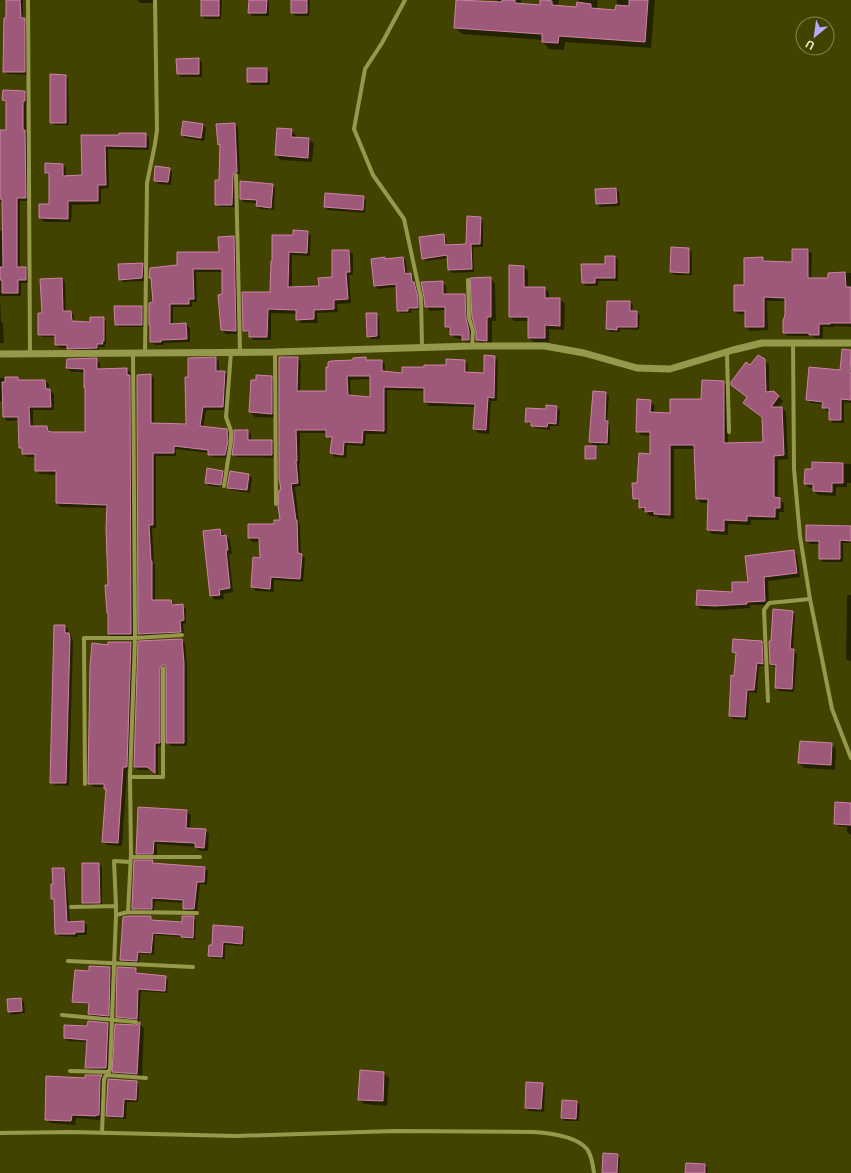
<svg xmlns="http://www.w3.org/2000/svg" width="851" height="1173" font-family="Inter,sans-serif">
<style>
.shadow{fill:#0007;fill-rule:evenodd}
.building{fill:#9e587a;stroke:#cf84a7;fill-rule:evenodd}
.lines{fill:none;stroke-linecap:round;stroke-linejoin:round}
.minor{stroke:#96994c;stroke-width:4}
.tertiary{stroke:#96994c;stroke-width:7}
</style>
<rect width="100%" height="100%" fill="#424300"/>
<path class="shadow" d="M 7,0 L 23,0 L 23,19 L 27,23 L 28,75 L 7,74 L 4,71 L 7,19 Z
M 137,0 L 153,0 L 154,3 L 140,3 Z
M 202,0 L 222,0 L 221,19 L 205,19 L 202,16 Z
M 250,0 L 269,0 L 269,16 L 252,16 L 249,12 Z
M 292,0 L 310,0 L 309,16 L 295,16 L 292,12 Z
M 457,0 L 497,3 L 497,0 L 521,0 L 521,4 L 540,6 L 541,0 L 559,0 L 558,6 L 577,8 L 578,0 L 598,0 L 597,9 L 616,11 L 617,0 L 655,0 L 651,48 L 565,42 L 564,50 L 549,49 L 543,42 L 543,40 L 462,34 L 455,28 Z
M 199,59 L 202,62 L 202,77 L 181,77 L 178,74 L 177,60 Z
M 267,69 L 270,72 L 270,85 L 251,85 L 248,82 Z
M 65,76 L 68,79 L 69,125 L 55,125 L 51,122 Z
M 25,92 L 28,95 L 28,104 L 26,104 L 26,132 L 28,135 L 29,201 L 20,201 L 20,268 L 26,268 L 29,271 L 29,283 L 21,283 L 21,296 L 0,296 L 0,231 L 3,231 L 3,202 L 0,202 L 0,131 L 7,131 L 7,104 L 3,100 Z
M 235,124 L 238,127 L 240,174 L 238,174 L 235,207 L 220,207 L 216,204 L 220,181 L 221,146 L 219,144 Z
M 203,125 L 206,128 L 204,141 L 185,138 L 182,135 Z
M 291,130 L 296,135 L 296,138 L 309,139 L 314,144 L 312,162 L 281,160 L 276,155 Z
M 146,134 L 149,138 L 149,150 L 108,149 L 109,188 L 101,189 L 101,204 L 72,205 L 71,222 L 44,222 L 40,218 L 50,205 L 50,177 L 46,173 L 63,165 L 66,168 L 66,177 L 83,176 L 82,136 Z
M 169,169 L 172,172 L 171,185 L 158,184 L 155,180 Z
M 272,184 L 275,188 L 274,210 L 260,209 L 257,206 L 257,203 L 244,202 L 241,199 Z
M 616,189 L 619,192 L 620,206 L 600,207 L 597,204 Z
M 363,197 L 366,200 L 365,213 L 328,210 L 325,207 Z
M 480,218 L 483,221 L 483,247 L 473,247 L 474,272 L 452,273 L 449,270 L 448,258 L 426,261 L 423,258 L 443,235 L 446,238 L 447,245 L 467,245 Z
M 308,232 L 311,236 L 310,256 L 292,255 L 292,288 L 320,287 L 333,278 L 349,251 L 353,254 L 353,275 L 349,275 L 351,303 L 337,304 L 338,312 L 317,313 L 318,323 L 301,323 L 297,319 L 297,314 L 271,313 L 271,340 L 253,340 L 250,336 L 250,334 L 244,330 L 271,293 L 294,236 Z
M 233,237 L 237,241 L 239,334 L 226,334 L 222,330 L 224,295 L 223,272 L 196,272 L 197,302 L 192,302 L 192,307 L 173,307 L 173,325 L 186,324 L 190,328 L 190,342 L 164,343 L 164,345 L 155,345 L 151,342 L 154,303 L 152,279 L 150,277 L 178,266 L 220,253 Z
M 672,248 L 689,249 L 692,252 L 692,275 L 674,275 L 671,272 Z
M 808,250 L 812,254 L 811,279 L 829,279 L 829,274 L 851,273 L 851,327 L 834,326 L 834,327 L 823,327 L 823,338 L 814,338 L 812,336 L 787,336 L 784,332 L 786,315 L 786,301 L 767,301 L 768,330 L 750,331 L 746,327 L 746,314 L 738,314 L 735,311 L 745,286 L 763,258 L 767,262 L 793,263 Z
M 615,257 L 618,260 L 618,281 L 598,281 L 598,286 L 586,286 L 583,283 Z
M 384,258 L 386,260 L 403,258 L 406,261 L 407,275 L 410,274 L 413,277 L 414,283 L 416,286 L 420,302 L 420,310 L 411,310 L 411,313 L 401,313 L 398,310 L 397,287 L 378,289 L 375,286 L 372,259 Z
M 142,264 L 145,267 L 145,281 L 123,282 L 120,279 Z
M 524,267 L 528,271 L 528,288 L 545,288 L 549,293 L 549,299 L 560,299 L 565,304 L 564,330 L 549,329 L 549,342 L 534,342 L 529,338 L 529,321 L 514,321 L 510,316 Z
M 490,278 L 495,283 L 496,321 L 492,321 L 492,345 L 482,345 L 477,340 Z
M 62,279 L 65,282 L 66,312 L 71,312 L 74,315 L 74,322 L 91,323 L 103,318 L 106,321 L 106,344 L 105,344 L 105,347 L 99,347 L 99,351 L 71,351 L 68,348 L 60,348 L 56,345 L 56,337 L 42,337 L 39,334 L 43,314 Z
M 442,282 L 446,286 L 447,295 L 464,295 L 468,299 L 473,336 L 473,343 L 467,343 L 462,339 L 455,338 L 451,335 L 450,331 L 446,327 L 446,310 L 430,311 L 426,307 Z
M 0,297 L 1,321 L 3,323 L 4,343 L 0,343 Z
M 630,302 L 633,305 L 632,312 L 637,312 L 640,315 L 639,330 L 620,329 L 620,332 L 610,332 L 607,329 Z
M 142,307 L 145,310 L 144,327 L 119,327 L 116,324 Z
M 376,314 L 379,317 L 380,339 L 371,339 L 368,336 Z
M 843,350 L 851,351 L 851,403 L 844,402 L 844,423 L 833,423 L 830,419 L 830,411 L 827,411 L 823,407 L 823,404 L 811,403 L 807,400 L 841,371 Z
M 494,357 L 498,360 L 497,401 L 491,401 L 489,434 L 478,433 L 474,429 L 476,407 L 429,406 L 425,402 L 425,391 L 387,390 L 387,434 L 366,434 L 365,446 L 347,445 L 346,458 L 335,457 L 331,453 L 333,440 L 331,440 L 327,436 L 327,433 L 300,433 L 300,464 L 299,464 L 301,486 L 295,487 L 299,523 L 300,525 L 301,554 L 305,558 L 303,582 L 274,580 L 274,592 L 256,591 L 252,587 L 261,559 L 260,542 L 252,542 L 249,538 L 281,521 L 282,491 L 298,358 L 301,362 L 300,392 L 327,392 L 354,361 L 365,358 L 368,361 L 382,361 L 385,365 L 385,373 L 403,374 L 425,368 L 447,366 L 465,361 L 468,364 L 468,373 L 485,374 ZM 371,379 L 371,398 L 351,396 L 350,380 Z
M 216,358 L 219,362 L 219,372 L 225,372 L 228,375 L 226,410 L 206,410 L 203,428 L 226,430 L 229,433 L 228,458 L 212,457 L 209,454 L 209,453 L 176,449 L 176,456 L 156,456 L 156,528 L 152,528 L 154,563 L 155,565 L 155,601 L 171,601 L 174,604 L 174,606 L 182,605 L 186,609 L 186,623 L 183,624 L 184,634 L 143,637 L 139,634 L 151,375 L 154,378 L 154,424 L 187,425 L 189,378 Z
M 96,359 L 100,363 L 100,370 L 127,369 L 131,373 L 131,377 L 133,380 L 135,638 L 112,638 L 109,634 L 108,508 L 60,507 L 57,503 L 57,475 L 40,474 L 36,470 L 36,457 L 27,457 L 23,454 L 23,451 L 20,448 L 19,420 L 7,421 L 4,417 L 3,401 L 0,401 L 0,378 L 17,378 L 20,381 L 45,381 L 49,384 L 49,390 L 54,394 L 54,410 L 33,410 L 33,427 L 47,427 L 51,432 L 86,433 L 85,372 L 71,372 L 67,368 Z
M 764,360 L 769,365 L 769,392 L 774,392 L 783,401 L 778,408 L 782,408 L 786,412 L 788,459 L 778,460 L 778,499 L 784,503 L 784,512 L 779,512 L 779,520 L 751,520 L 751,525 L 728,524 L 728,535 L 712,534 L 708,530 L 709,503 L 701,503 L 697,499 L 696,449 L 674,449 L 674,519 L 659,518 L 657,516 L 650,516 L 640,507 L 640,503 L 634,499 L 638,483 L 651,455 L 651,436 L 641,435 L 637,431 L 650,401 L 655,406 L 654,414 L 671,414 L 702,400 L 723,382 L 728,386 L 728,444 L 764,443 L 763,418 L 744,403 L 748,398 L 732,385 L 751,367 Z
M 271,377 L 276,382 L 276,418 L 255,417 L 250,412 L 251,381 L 257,381 Z
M 606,393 L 609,396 L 607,422 L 610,425 L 610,445 L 593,445 L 590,442 Z
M 557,407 L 560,410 L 559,426 L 550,426 L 550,430 L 535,428 L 532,424 L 529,424 L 526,421 L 547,410 Z
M 248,431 L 251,434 L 251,441 L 272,441 L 275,444 L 275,458 L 236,457 L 233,454 Z
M 596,447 L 597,448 L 597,460 L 587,459 L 586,458 Z
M 813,463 L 851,464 L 851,483 L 847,483 L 847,487 L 836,487 L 836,496 L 818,495 L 814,491 L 814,488 L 809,488 L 805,483 L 813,470 Z
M 222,471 L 225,475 L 223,487 L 209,486 L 206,482 Z
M 249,475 L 252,478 L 250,493 L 231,490 L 228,487 Z
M 851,527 L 851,543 L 843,543 L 843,562 L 823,562 L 820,559 L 820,544 L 810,544 L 807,541 Z
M 220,530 L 225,536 L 230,540 L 232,554 L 229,554 L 233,592 L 223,594 L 224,599 L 215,600 L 211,596 Z
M 793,551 L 797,555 L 800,577 L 768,581 L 769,605 L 750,605 L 750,608 L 720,610 L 701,609 L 697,605 L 733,593 Z
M 847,595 L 851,595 L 851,662 L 846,659 Z
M 792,612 L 795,615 L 793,650 L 797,654 L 794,692 L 779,691 L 776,688 L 777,667 L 774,667 L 771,664 L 772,642 Z
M 65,626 L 68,629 L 68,634 L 72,637 L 73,642 L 69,786 L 55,785 L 52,782 Z
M 181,640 L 185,643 L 187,667 L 187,746 L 171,746 L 168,743 L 168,668 L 165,668 L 163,672 L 163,746 L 158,746 L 158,775 L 151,770 L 138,770 L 135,767 L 139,642 Z
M 131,642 L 134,646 L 130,770 L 127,770 L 122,846 L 107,845 L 103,842 L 107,790 L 105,787 L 93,787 L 90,783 L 109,646 Z
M 761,642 L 765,645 L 765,666 L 759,666 L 757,693 L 749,692 L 748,720 L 733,719 L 730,716 L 735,677 L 737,655 L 733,652 Z
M 831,744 L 836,749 L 835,770 L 804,768 L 799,763 Z
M 849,802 L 851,803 L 851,835 L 847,832 L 847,827 L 838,826 L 835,823 Z
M 187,811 L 191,815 L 190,829 L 205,830 L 209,834 L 208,851 L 200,851 L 196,847 L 157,844 L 157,857 L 141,857 L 137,853 Z
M 152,862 L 155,864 L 205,868 L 208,871 L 207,885 L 200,884 L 197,912 L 187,912 L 184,909 L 184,903 L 155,901 L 154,911 L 137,911 L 134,908 Z
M 99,864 L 102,867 L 102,905 L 86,905 L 83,902 Z
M 63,869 L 66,872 L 70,923 L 84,922 L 87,925 L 87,935 L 78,935 L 78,937 L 59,936 L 56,933 L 55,902 L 52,899 Z
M 151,917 L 153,921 L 183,923 L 193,917 L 196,920 L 195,940 L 185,939 L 182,937 L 155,935 L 154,955 L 140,954 L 139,963 L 123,962 L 121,960 Z
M 242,928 L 245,930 L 244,946 L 225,945 L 225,959 L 212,958 L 209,956 L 213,946 Z
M 90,967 L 110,968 L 112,970 L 110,1018 L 91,1016 L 89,1014 L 90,1004 L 75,1003 L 73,1001 L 90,972 Z
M 136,969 L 139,972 L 138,974 L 165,977 L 168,980 L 167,993 L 141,991 L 139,1021 L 119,1019 L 117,1016 Z
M 21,999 L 24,1002 L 25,1013 L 12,1015 L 9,1012 Z
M 108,1024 L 111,1027 L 109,1071 L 89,1071 L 86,1068 L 88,1042 L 68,1041 L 65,1038 L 65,1026 L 88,1027 Z
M 140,1024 L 144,1028 L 142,1078 L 118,1076 L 113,1072 L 136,1026 Z
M 384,1073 L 389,1078 L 387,1106 L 364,1104 L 359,1099 Z
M 86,1076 L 102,1076 L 106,1080 L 103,1119 L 100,1119 L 100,1120 L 76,1118 L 75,1125 L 50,1123 L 46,1119 L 86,1079 Z
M 136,1082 L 139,1085 L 138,1102 L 127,1102 L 126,1119 L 110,1118 L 107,1115 Z
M 542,1084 L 545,1087 L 544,1112 L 529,1111 L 526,1108 Z
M 563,1101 L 577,1102 L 580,1105 L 579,1121 L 565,1121 L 562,1118 Z
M 617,1155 L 620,1158 L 619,1173 L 603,1173 Z
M 705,1165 L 708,1168 L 707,1173 L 686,1173 Z"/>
<path class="building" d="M 6,0 L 20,0 L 21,18 L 25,18 L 25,72 L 3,72 L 4,18 L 6,18 Z
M 201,0 L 219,0 L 219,16 L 201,16 Z
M 249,0 L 267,0 L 266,13 L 248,13 Z
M 291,0 L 307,0 L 307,13 L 291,13 Z
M 456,0 L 502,2 L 502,0 L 515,0 L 515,3 L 540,5 L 540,0 L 545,0 L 552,1 L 552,5 L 576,7 L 577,2 L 591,4 L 591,8 L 615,10 L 616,5 L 629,6 L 629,0 L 648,0 L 645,42 L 559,36 L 558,43 L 542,42 L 542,34 L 454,28 Z
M 199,58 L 199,74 L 177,74 L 176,59 Z
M 247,68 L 267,68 L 267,82 L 247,82 Z
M 50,74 L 66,75 L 66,123 L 50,123 Z
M 3,90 L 25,91 L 25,101 L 23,101 L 23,130 L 25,130 L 26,198 L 17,198 L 17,267 L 26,267 L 26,280 L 18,280 L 18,293 L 2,293 L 2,280 L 0,280 L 0,267 L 3,267 L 2,199 L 0,199 L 0,130 L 6,130 L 6,101 L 2,100 Z
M 183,121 L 203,124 L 201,138 L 181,135 Z
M 235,123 L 237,172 L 235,172 L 233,175 L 232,205 L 215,205 L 215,180 L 219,180 L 220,144 L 218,145 L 216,124 Z
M 277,128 L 292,129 L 291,137 L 309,138 L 308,158 L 275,155 Z
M 119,133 L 146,133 L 146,147 L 105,146 L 106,185 L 98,185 L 98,201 L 68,201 L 68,219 L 39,218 L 39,204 L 49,204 L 49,173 L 45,173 L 45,163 L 63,164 L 63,176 L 82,175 L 81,135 L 119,135 Z
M 155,166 L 170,168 L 168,182 L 154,181 Z
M 240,181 L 273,184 L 271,208 L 256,206 L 257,200 L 240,199 Z
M 616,188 L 617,203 L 596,204 L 595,189 Z
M 325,193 L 364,196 L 363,210 L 324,207 Z
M 467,216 L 481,217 L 480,244 L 471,244 L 472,269 L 448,270 L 447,255 L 422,259 L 419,237 L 444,234 L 445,245 L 466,244 Z
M 293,230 L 308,231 L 307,253 L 289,252 L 288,287 L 319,286 L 318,278 L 332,277 L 332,250 L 349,250 L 350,272 L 346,272 L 348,299 L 334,300 L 334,309 L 314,310 L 314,319 L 296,320 L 296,310 L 268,309 L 267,337 L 249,337 L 249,331 L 243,331 L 242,292 L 270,292 L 271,261 L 272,261 L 272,235 L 293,235 Z
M 234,236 L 236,331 L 221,330 L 218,295 L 222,294 L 222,269 L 193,269 L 194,299 L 189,299 L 189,304 L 170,304 L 170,324 L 186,323 L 187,339 L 161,340 L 161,342 L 150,342 L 150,325 L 149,325 L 149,303 L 153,302 L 151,278 L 149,278 L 150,268 L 177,265 L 177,252 L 219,252 L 218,237 Z
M 671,247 L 689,248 L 689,273 L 670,272 Z
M 792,249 L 808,249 L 808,278 L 828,278 L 828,273 L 845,272 L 846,287 L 851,287 L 851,323 L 830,323 L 830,324 L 819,324 L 819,335 L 809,335 L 809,333 L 783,333 L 783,321 L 785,315 L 785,298 L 764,297 L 764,327 L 745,327 L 745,311 L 734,311 L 734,285 L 744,285 L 744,258 L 763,257 L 763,261 L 792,262 Z
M 605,256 L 615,256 L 615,278 L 595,278 L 595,283 L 582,283 L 581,264 L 605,264 Z
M 385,257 L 385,259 L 403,257 L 405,274 L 411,273 L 412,282 L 414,282 L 418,298 L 418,308 L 408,308 L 408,311 L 397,311 L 396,284 L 374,286 L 371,259 Z
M 143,263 L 142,278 L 119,280 L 118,264 Z
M 509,265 L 524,266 L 524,287 L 545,287 L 545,298 L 560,298 L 560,326 L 545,325 L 545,338 L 528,338 L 528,317 L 509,317 Z
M 491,277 L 491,317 L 487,317 L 487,341 L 476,340 L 476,331 L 472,317 L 470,278 Z
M 62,278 L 63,311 L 71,311 L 72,321 L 90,322 L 90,317 L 104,317 L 104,341 L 102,341 L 103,344 L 97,344 L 97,348 L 67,349 L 67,345 L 55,345 L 55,335 L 38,335 L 38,313 L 42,313 L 40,279 Z
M 443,281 L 443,294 L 465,294 L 466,318 L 469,331 L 469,340 L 462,340 L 462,335 L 450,335 L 450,327 L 445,327 L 445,307 L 425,307 L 424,297 L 421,282 Z
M 607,301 L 630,301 L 630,311 L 637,311 L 637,327 L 617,327 L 617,330 L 606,329 Z
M 114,306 L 142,306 L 142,325 L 115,325 Z
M 366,313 L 377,313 L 377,336 L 367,337 Z
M 842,349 L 851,350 L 850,373 L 851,373 L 851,400 L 841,399 L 841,420 L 829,420 L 829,408 L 822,408 L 823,402 L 806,400 L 809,367 L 840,370 Z
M 484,355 L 495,356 L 494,398 L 488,397 L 486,430 L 473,429 L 475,404 L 424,402 L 424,388 L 384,387 L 384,431 L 363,430 L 362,443 L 344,442 L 343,455 L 330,453 L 332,437 L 326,437 L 326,430 L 296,430 L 297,461 L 296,461 L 298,483 L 291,484 L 296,520 L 297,520 L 298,553 L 302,554 L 300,579 L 271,577 L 270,589 L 251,587 L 253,557 L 260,558 L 259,538 L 248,538 L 248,524 L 274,524 L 274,520 L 280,520 L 278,506 L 279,490 L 281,490 L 279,478 L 279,357 L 298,357 L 297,391 L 326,391 L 326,367 L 328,367 L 328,362 L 331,361 L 353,360 L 353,358 L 366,357 L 366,360 L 382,360 L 382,371 L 402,373 L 402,367 L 424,367 L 424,365 L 446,365 L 446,359 L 465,360 L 465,372 L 484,373 ZM 347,376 L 370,376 L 370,397 L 348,395 Z
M 758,355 L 765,359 L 766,392 L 774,391 L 779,396 L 771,407 L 782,407 L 784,455 L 774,456 L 774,497 L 780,498 L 780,508 L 775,508 L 775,517 L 747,516 L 747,521 L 724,520 L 724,531 L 707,530 L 708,499 L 696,499 L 694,445 L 670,445 L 670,515 L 654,514 L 654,511 L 645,512 L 645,507 L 639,508 L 639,499 L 633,499 L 632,483 L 637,483 L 639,453 L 650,454 L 650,432 L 636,432 L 637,399 L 651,400 L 650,412 L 670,413 L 670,399 L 701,399 L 702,380 L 724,381 L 724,443 L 763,442 L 762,417 L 743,403 L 747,397 L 731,385 L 731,382 L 746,362 L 750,365 Z
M 216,357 L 216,371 L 225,371 L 223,407 L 203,407 L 200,426 L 227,429 L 228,441 L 225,455 L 208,455 L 208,450 L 174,446 L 174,453 L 153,453 L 153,525 L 149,525 L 151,561 L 152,561 L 152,600 L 171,600 L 172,605 L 183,604 L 184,620 L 180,621 L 181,632 L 138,634 L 137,375 L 151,374 L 151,423 L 186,424 L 185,377 L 188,377 L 188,358 Z
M 97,358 L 97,369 L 127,368 L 127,375 L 130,375 L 131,634 L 108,634 L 108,613 L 107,613 L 105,585 L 108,585 L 106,528 L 107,505 L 56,503 L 56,471 L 35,471 L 35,454 L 22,454 L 22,448 L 19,448 L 18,417 L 3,417 L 2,382 L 5,382 L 5,377 L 18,377 L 18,380 L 45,380 L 46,389 L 50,389 L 51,407 L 29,407 L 30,426 L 47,426 L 48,431 L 52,432 L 85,432 L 85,388 L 84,388 L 84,369 L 66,368 L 67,359 Z
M 256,375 L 272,376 L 272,414 L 249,412 L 251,380 L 256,380 Z
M 593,391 L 606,392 L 605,421 L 608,421 L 607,443 L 589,442 Z
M 546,405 L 557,406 L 556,424 L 548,423 L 547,427 L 531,426 L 531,422 L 525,422 L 526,408 L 546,409 Z
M 234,430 L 248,430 L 248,440 L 272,440 L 272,455 L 232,455 L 234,441 Z
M 585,446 L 596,446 L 596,459 L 585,459 Z
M 812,462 L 843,463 L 843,483 L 832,483 L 832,492 L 813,491 L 813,484 L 804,484 L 805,469 L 812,469 Z
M 207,468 L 223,471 L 221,485 L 205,483 Z
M 230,471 L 249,474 L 247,490 L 227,488 Z
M 806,525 L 851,526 L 851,541 L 840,540 L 840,559 L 819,559 L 819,541 L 806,541 Z
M 220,529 L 221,536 L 226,535 L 228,550 L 226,550 L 230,588 L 219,590 L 220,595 L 210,596 L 203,531 Z
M 794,550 L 797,573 L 764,577 L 765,601 L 747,602 L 747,604 L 715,606 L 696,605 L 697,590 L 732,592 L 732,582 L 748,582 L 745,556 Z
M 773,609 L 793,611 L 790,649 L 794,649 L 792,689 L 775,688 L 776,665 L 770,664 L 769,641 L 771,641 Z
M 54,625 L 65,625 L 65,633 L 69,633 L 70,638 L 66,783 L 50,783 Z
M 182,639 L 184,663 L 184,743 L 166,743 L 166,668 L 165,665 L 162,665 L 160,668 L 160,743 L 155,743 L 155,773 L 147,767 L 134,767 L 138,641 Z
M 733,639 L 762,641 L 763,664 L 757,663 L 754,690 L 747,690 L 745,717 L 729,716 L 731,675 L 734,676 L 736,653 L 732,652 Z
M 108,642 L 131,642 L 127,767 L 123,767 L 118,843 L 102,842 L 106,789 L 104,789 L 104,784 L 88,784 L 90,666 L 92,643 L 108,645 Z
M 800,741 L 832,743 L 831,765 L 798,763 Z
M 835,802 L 851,803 L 851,825 L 834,824 Z
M 138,807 L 187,810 L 186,828 L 206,829 L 204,848 L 195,847 L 195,843 L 154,841 L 153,854 L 136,854 Z
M 134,860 L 153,860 L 152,863 L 205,867 L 204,882 L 197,882 L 194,909 L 183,909 L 183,900 L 152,898 L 152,909 L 132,909 Z
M 82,863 L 99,863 L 100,903 L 82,903 Z
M 52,868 L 64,868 L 67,922 L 84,921 L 84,932 L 75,932 L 75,934 L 55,934 L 54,899 L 51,899 L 51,884 L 53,884 Z
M 128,916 L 151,916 L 151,920 L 182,922 L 182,916 L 194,916 L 193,938 L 181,937 L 181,935 L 153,933 L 151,953 L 138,952 L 137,961 L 120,960 L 123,917 Z
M 213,925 L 243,927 L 242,944 L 223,942 L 222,957 L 208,956 L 209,945 L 212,945 Z
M 89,966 L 110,967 L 109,1016 L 88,1014 L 89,1003 L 72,1002 L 75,970 L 89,971 Z
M 117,967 L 136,968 L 136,973 L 166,976 L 165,991 L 138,989 L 137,1019 L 116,1017 Z
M 21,998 L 22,1011 L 8,1012 L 7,999 Z
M 88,1021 L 108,1023 L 106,1068 L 85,1068 L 87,1040 L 64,1038 L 64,1025 L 87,1026 Z
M 140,1022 L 137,1074 L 112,1072 L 115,1024 L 136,1025 Z
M 360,1070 L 384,1072 L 383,1101 L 358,1100 Z
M 85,1075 L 102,1075 L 100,1079 L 99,1115 L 97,1115 L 96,1116 L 72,1115 L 71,1121 L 45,1120 L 46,1076 L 85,1078 Z
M 108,1079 L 137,1081 L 136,1100 L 124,1099 L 123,1117 L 106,1116 Z
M 526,1082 L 543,1083 L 541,1109 L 525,1108 Z
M 562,1100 L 577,1101 L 576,1119 L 561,1118 Z
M 603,1153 L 618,1154 L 617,1173 L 602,1173 Z
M 686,1163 L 705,1164 L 705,1173 L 685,1173 Z"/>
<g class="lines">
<path class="minor" d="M 28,0 L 30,354
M 405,0 L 382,43 L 365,69 L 354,129 L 373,175 L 404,219 L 421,298 L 422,347
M 236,175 L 240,352
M 468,280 L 469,318 L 473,331 L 472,346
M 793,343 L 794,469 L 800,536 L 810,599 L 832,709 L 851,758
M 275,352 L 276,504
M 145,353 L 147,183 L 155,144 L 157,130 L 155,0
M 727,353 L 729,432
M 224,486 L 231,441 L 231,431 L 226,417 L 231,352
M 768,701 L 764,610 L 769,603 L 810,599
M 130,777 L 163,777 L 163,668
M 85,784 L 84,638 L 135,638 L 182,635
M 131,857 L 200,857
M 116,906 L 114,861 L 130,862
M 71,907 L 116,906 L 116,915
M 128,912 L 197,913
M 68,961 L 193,967
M 62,1015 L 136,1022
M 70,1071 L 109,1072
M 107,1075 L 146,1078
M 0,1133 L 71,1132 L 235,1136 L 395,1131 L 533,1132 C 549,1133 576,1136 587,1149 C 592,1156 593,1165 594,1173
M 102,1133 L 104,1079 L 110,1069 L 116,915 L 128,912 L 131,854 L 130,777 L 135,638 L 133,353"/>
<path class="tertiary" d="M 0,354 L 275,352 L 472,346 L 545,346 L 584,353 L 637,368 L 670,369 L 733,350 L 762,343 L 851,343"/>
</g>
<g transform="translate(815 36) rotate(209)"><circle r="19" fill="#424300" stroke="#84864e"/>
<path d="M0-3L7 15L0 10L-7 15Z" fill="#b7abf8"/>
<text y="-6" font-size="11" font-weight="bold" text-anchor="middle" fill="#e8ebc4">U</text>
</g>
</svg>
